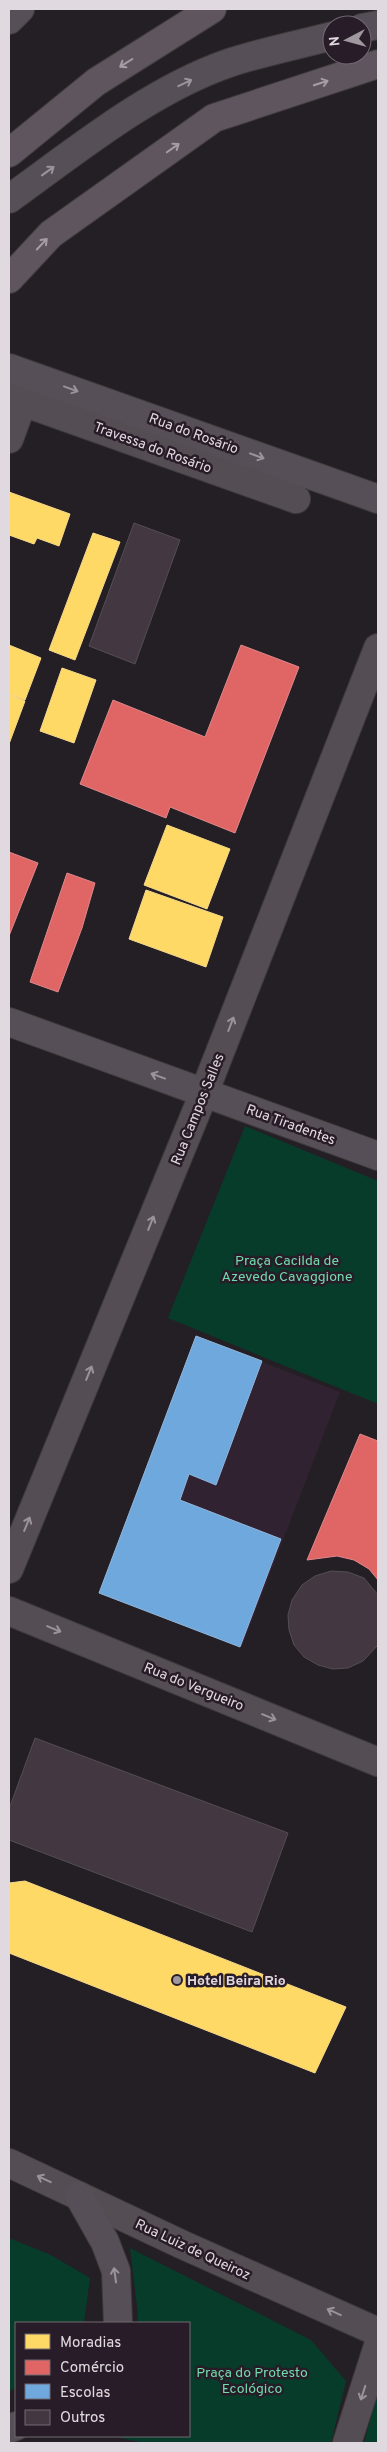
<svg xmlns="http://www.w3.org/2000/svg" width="387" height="2452" font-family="Overpass,sans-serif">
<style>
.built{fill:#302230}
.green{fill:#073c2a}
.homes{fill:#ffd966;stroke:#f6d98b}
.shops{fill:#e06666;stroke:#e0888b}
.schools{fill:#6fa8dc;stroke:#91b7dd}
.building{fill:#433842;stroke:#534e53}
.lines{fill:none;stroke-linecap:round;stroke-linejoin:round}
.street-casing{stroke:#3e3a3d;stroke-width:30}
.secondary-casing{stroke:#3e3a3d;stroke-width:30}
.primary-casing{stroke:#3e3a3d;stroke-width:30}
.street{stroke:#544e54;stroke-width:28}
.secondary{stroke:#574f57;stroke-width:28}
.primary{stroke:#5f555f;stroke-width:28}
.oneway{stroke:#a69ea6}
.oneway2{stroke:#9c949c}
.oneway3{stroke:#9a949a}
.poi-dot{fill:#9f989e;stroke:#271c27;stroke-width:2}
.labels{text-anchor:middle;stroke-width:5;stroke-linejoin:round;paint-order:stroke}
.street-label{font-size:14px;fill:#e1d9e0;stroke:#271c27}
.park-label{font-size:14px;fill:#72daad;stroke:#271c27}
.poi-label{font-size:14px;font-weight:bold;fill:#e1d9e0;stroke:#271c27;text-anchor:start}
</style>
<rect width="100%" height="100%" fill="#241f24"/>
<path class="built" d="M 198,1337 L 340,1392 L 242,1647 L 100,1592 Z"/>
<path class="green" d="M 245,1126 L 378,1181 L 378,1404 L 168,1318 Z
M 9,2238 L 51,2255 L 90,2278 L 84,2323 L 16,2323 L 16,2388 L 9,2391 Z
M 130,2248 L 311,2340 L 346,2381 L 331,2443 L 145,2443 L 111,2436 L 189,2436 L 189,2323 L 137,2323 L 138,2315 Z
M 378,2391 L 378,2443 L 364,2443 Z"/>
<path class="homes" d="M 9,492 L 70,514 L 59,546 L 37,538 L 34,544 L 9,535 Z
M 93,533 L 120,542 L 75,660 L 49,650 Z
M 9,645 L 41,658 L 25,700 L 9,694 Z
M 62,668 L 96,680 L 74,743 L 40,731 Z
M 9,694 L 25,701 L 9,744 Z
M 167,825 L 230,849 L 207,909 L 144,885 Z
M 146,890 L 223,917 L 206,967 L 129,939 Z
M 25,1881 L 346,2007 L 315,2073 L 9,1953 L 9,1883 Z"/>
<path class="shops" d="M 241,645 L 299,667 L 235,833 L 170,807 L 166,818 L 80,784 L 113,700 L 205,737 Z
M 9,852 L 38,863 L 9,936 Z
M 67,873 L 95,883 L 82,928 L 58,992 L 30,982 Z
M 360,1434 L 378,1441 L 378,1580 L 369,1569 L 354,1560 L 337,1556 L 307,1560 Z"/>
<path class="schools" d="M 196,1336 L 262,1361 L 216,1485 L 189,1474 L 180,1500 L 281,1539 L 240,1647 L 99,1593 Z"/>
<path class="building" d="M 134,523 L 180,540 L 135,664 L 89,646 Z
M 331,1571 L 348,1572 L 364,1578 L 378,1595 L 378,1645 L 363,1661 L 348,1668 L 333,1669 L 318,1665 L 304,1657 L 294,1645 L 289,1630 L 288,1615 L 292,1600 L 302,1585 L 315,1576 Z
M 35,1738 L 288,1833 L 252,1932 L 9,1840 L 9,1809 Z"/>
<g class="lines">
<g class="street-casing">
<path id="street" d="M 9,397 L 296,499
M 9,439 L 23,401
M 9,1569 L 204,1093 L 378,648
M 9,1611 L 378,1762
M 9,2163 L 183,2245 L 378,2332
M 347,2443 L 378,2346"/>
</g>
<g class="secondary-casing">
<path id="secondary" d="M 9,20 L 20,9
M 362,28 L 378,25
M 9,199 C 76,151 150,90 229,63 C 262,52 298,45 332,36
M 9,368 L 378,499
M 9,1022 L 378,1156
M 79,2196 L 105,2242 L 116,2271 L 118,2323
M 9,2429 L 16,2426"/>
</g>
<g class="primary-casing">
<path id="primary" d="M 9,153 L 96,82 L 212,9
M 9,279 L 51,234 L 214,118 L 378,64"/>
</g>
<use href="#street" class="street"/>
<use href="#secondary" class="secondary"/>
<use href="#primary" class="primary"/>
</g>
<defs><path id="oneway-shaft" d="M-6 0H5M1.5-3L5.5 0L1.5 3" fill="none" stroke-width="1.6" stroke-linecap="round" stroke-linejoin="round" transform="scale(1.25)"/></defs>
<g class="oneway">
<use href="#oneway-shaft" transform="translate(126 63) rotate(148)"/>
<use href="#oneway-shaft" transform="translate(321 83) rotate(-18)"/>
<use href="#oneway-shaft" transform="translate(173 148) rotate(-35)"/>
<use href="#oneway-shaft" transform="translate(42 244) rotate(-47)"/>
</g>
<g class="oneway2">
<use href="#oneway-shaft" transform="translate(185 83) rotate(-25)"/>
<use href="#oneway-shaft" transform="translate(48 171) rotate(-36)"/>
<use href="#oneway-shaft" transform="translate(71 389) rotate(20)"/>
<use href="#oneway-shaft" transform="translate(257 456) rotate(20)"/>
<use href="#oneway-shaft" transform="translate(158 1076) rotate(-160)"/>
<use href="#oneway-shaft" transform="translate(115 2275) rotate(-98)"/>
</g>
<g class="oneway3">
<use href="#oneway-shaft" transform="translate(231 1024) rotate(-69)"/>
<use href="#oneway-shaft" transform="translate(151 1223) rotate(-68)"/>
<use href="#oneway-shaft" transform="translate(89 1373) rotate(-68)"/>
<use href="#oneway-shaft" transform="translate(27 1524) rotate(-68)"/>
<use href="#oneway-shaft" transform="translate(54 1629) rotate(22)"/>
<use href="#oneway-shaft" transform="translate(269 1717) rotate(22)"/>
<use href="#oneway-shaft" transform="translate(44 2179) rotate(-155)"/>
<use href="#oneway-shaft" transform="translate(334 2312) rotate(-156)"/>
<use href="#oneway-shaft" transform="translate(363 2393) rotate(108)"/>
</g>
<circle class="poi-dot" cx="177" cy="1980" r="5"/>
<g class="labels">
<g class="street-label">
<text transform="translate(194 433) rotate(20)" y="5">Rua do Rosário</text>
<text transform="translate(153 447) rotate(20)" y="5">Travessa do Rosário</text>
<text transform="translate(197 1109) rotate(-68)" y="5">Rua Campos Salles</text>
<text transform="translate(291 1124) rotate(20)" y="5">Rua Tiradentes</text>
<text transform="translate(194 1686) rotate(22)" y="5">Rua do Vergueiro</text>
<text transform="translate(193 2249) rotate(25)" y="5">Rua Luiz de Queiroz</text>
</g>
<g class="park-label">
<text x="287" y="1265">Praça Cacilda de<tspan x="287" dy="16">Azevedo Cavaggione</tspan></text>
<text x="252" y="2377">Praça do Protesto<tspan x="252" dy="16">Ecológico</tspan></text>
</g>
<g class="poi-label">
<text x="187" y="1985">Hotel Beira Rio</text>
</g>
</g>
<rect width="387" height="2452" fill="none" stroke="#e1d9e0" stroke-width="20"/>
<rect x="15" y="2322" width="175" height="115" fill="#271c27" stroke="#716871"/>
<rect x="25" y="2334" width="25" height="15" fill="#ffd966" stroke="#716871"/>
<text x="60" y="2347" font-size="15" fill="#e1d9e0">Moradias</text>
<rect x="25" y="2360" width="25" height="15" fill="#e06666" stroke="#716871"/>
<text x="60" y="2372" font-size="15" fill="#e1d9e0">Comércio</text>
<rect x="25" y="2384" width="25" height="15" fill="#6fa8dc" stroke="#716871"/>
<text x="60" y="2397" font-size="15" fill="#e1d9e0">Escolas</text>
<rect x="25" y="2410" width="25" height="15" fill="#433842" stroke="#716871"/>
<text x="60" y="2422" font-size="15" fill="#e1d9e0">Outros</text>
<g transform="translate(347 40) rotate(264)"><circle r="24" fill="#271c27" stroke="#716871"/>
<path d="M0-4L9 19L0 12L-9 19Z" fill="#9f989e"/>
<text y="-8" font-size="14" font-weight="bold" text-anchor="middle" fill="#e1d9e0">N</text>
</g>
</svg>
